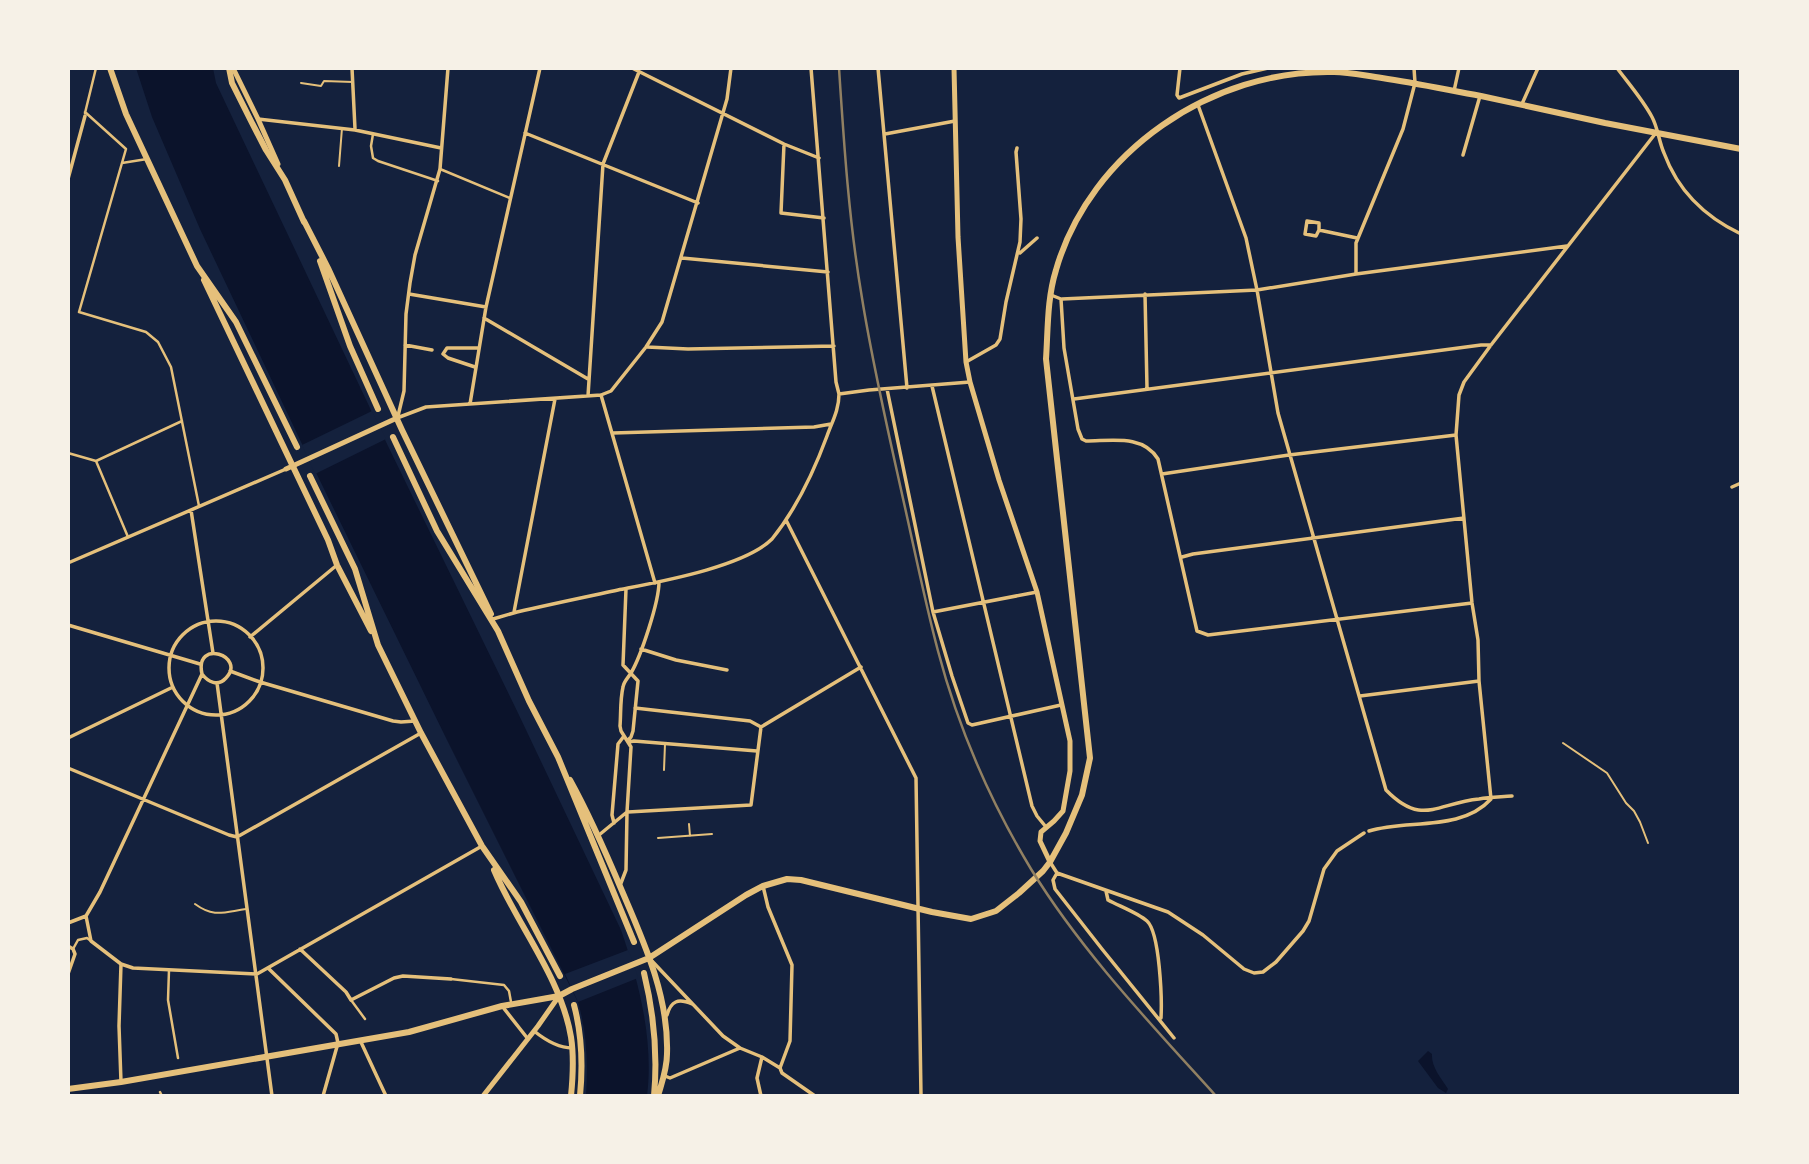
<svg xmlns="http://www.w3.org/2000/svg" width="1809" height="1164" font-family="Commissioner,sans-serif">
<style>
.water{fill:#0b132b}
.pier{fill:#14213d}
.lines{fill:none;stroke-linecap:round;stroke-linejoin:round}
.service{stroke:#e5c07b;stroke-width:2}
.pedestrian{stroke:#e5c07b;stroke-width:2.5}
.minor{stroke:#e5c07b;stroke-width:3.5}
.tertiary{stroke:#e5c07b;stroke-width:5}
.secondary{stroke:#e5c07b;stroke-width:5}
.primary{stroke:#e5c07b;stroke-width:6}
.rail{stroke:#918062;stroke-width:2.5}
</style>
<rect width="100%" height="100%" fill="#14213d"/>
<path class="water" d="M 136,68 L 213,68 L 216,83 L 388,446 L 518,713 L 621,930 C 639,982 654,1041 647,1096 L 586,1096 C 588,1063 587,1033 578,1002 L 446,738 L 302,444 L 200,229 L 152,117 Z
M 1428,1051 L 1432,1054 C 1431,1067 1441,1078 1448,1089 L 1446,1093 L 1438,1088 L 1418,1061 Z"/>
<path class="pier" d="M 372,411 L 386,439 L 315,474 L 302,445 Z
M 628,950 L 634,964 L 638,978 L 578,1002 L 565,974 Z"/>
<g class="lines">
<path class="service" d="M 301,83 L 321,86 L 324,81 L 353,82
M 339,166 L 342,128
M 1563,743 L 1607,773 L 1626,803 L 1634,811 L 1640,822 L 1648,843
M 664,770 L 665,744
M 689,824 L 690,836
M 658,838 L 712,834
M 195,904 C 214,918 224,912 246,909"/>
<path class="pedestrian" d="M 85,112 L 126,149 L 79,312 L 146,332 L 158,342 L 171,367 L 199,506
M 85,113 L 96,68
M 373,134 L 371,146 L 373,158 L 378,161 L 438,181
M 122,163 L 147,159
M 440,169 L 510,198
M 68,453 L 96,461
M 96,461 L 182,421
M 96,461 L 128,537
M 73,949 L 78,940 L 87,938 L 91,941
M 169,970 L 168,1000 L 178,1058
M 451,979 L 504,985 L 509,991 L 511,1002
M 351,1000 L 365,1019
M 160,1092 L 162,1096"/>
<path class="minor" d="M 352,68 L 355,129
M 632,68 L 784,144 L 819,158
M 811,68 L 836,382 L 839,394
M 878,68 L 907,388
M 1180,68 L 1177,95 L 1179,98 L 1242,74 L 1268,68
M 1617,68 C 1629,84 1643,100 1652,117 C 1658,128 1659,142 1664,153 C 1678,191 1705,217 1741,234
M 1454,91 L 1459,68
M 1522,104 L 1538,68
M 1198,105 L 1246,238 L 1257,290 L 1278,413 L 1386,790 C 1422,827 1437,803 1479,799 C 1490,797 1501,797 1512,796
M 258,119 L 355,130 L 441,148
M 525,133 L 698,203
M 885,134 L 955,121
M 784,144 L 781,213 L 824,218
M 1463,155 L 1480,96
M 68,179 L 85,116
M 1319,230 L 1316,236 L 1305,234 L 1307,221 L 1319,223 L 1319,230 L 1357,238
M 1020,253 L 1037,238
M 682,258 L 828,272
M 1356,274 L 1356,243 L 1403,129 L 1415,83 L 1414,68
M 409,294 L 486,307
M 1145,294 L 1147,388
M 1051,295 L 1061,299 L 1064,348 L 1078,429 L 1082,439 L 1086,441 C 1111,441 1143,434 1158,459 L 1197,631 L 1208,635 L 1472,603
M 1062,299 L 1257,290 L 1356,274 L 1567,246
M 484,318 L 588,379
M 405,345 L 432,350
M 647,347 L 688,349 L 834,346
M 966,362 L 996,345 L 1000,339 L 1006,302 L 1020,242 L 1021,219 L 1016,152 L 1017,148
M 475,367 L 448,358 L 443,354 L 447,348 L 478,348
M 932,386 L 1032,806 L 1037,816 L 1046,827
M 887,389 L 933,612 L 952,676 L 968,723 L 972,725 L 1061,705
M 601,395 L 655,583
M 588,396 L 603,164 L 639,72
M 1074,399 L 1481,345 L 1491,345
M 470,404 L 486,307 L 540,68
M 398,416 L 404,391 L 406,314 L 410,283 L 415,255 L 440,169 L 448,68
M 397,418 L 426,407 L 601,395 L 611,391 L 646,347 L 662,322 L 727,99 L 731,68
M 613,433 L 814,427 L 831,424
M 1162,474 L 1289,455 L 1456,435
M 1732,487 L 1741,483
M 191,510 L 213,653
M 786,520 L 916,778 L 921,1096
M 1182,557 L 1193,554 L 1464,518
M 68,563 L 286,469
M 626,589 L 623,665 L 638,681 L 633,731 L 631,737 L 628,740
M 514,612 L 555,399
M 933,612 L 1037,592
M 493,619 L 517,612 C 551,604 585,597 618,590 C 658,582 744,567 772,539 C 797,508 813,474 827,436 C 832,422 839,410 839,394 L 869,390 L 970,382
M169 668a47 47 0 1 1 94 0a47 47 0 1 1-94 0Z
M 68,625 L 200,664
M 250,637 L 337,565
M 641,649 L 676,660 L 727,670
M 230,671 L 260,682 L 393,721 L 401,722 L 415,721
M 217,683 L 272,1096
M 1360,696 L 1479,681
M 635,708 L 750,721 L 761,727 L 861,667
M 68,738 L 173,687
M 629,742 L 634,741 L 757,751
M 68,768 L 229,835 L 237,837 L 421,733
M 628,812 L 751,805 L 761,727
M 614,823 L 612,815 L 618,744 L 624,736
M 1369,831 C 1407,819 1461,832 1491,799 L 1479,681 L 1478,640 L 1472,603 L 1456,435 L 1459,395 L 1464,382 L 1491,345 L 1655,134
M 599,835 L 627,812
M 1050,862 L 1057,873 L 1168,912 L 1203,935 L 1244,969 L 1254,973 L 1263,972 L 1276,962 L 1303,931 L 1309,921 L 1324,869 L 1337,851 L 1364,833
M 1057,873 L 1053,880 L 1055,889 L 1102,949 L 1174,1038
M 621,883 L 626,870 L 627,812 L 631,747 L 621,731 L 620,726 C 621,714 620,700 623,687 C 624,681 628,678 631,673 C 641,656 659,602 659,582
M 763,886 L 768,907 L 792,965 L 790,1041 L 780,1068
M 1106,891 L 1108,900 C 1119,906 1138,913 1147,921 C 1160,933 1162,1000 1161,1018
M 86,916 L 91,941 L 121,964 L 133,968 L 257,974 L 482,846
M 68,923 L 86,916 L 100,892 L 202,674 C 194,638 247,656 226,678 C 218,687 208,682 202,674
M 68,946 L 73,949 L 75,954 L 68,974
M 300,949 L 346,992 L 351,1000 L 394,978 L 403,976 L 451,979
M 651,960 L 723,1036 L 740,1048 L 762,1057 L 780,1068 L 782,1073 L 815,1096
M 268,968 L 336,1034 L 338,1043 L 323,1096
M 502,1006 L 528,1039
M 667,1015 C 671,1001 678,998 692,1004
M 534,1031 C 544,1039 559,1048 572,1048
M 360,1040 L 386,1096
M 665,1076 L 670,1078 L 740,1048
M 121,1082 L 119,1026 L 121,964
M 761,1096 L 757,1078 L 762,1057"/>
<path class="tertiary" d="M 233,68 L 258,119 L 278,164
M 286,469 L 397,418
M 483,1096 L 538,1026 L 559,996"/>
<path class="secondary" d="M 954,68 L 958,237 L 966,362 L 970,382 L 999,480 L 1037,592 L 1070,741 L 1070,771 L 1063,811 L 1054,821 L 1041,832 L 1040,841 L 1050,862"/>
<path class="primary" d="M 110,68 L 126,114 L 197,266 L 236,322 L 297,447
M 229,68 L 232,83 L 251,121 L 266,150 L 285,180 L 304,222
M 304,221 L 328,268 L 402,430 L 491,614
M 320,261 L 350,346 L 378,409
M 204,280 L 328,540 L 337,565 L 371,631
M 393,437 L 437,531 L 498,631 L 529,701 L 558,757 L 634,942
M 310,476 L 355,569 L 378,645 L 421,733 L 482,846 L 521,902 L 560,976
M 570,780 C 590,816 606,853 622,891 C 644,942 669,997 667,1054 C 667,1069 662,1082 658,1096
M 494,870 C 517,925 561,977 571,1037 C 574,1056 573,1076 571,1096
M 644,973 C 654,1014 658,1053 654,1096
M 574,1005 C 582,1035 583,1065 580,1096
M 68,1089 L 121,1082 L 409,1032 L 502,1006 L 559,996 L 572,989 L 649,958 L 746,895 L 763,886 L 787,879 L 801,880 L 932,912 L 971,919 L 996,911 L 1019,893 L 1043,871 L 1050,862 L 1066,833 L 1082,795 L 1090,758 L 1046,359 C 1048,329 1047,299 1056,270 C 1090,151 1213,69 1334,72 C 1350,72 1366,76 1382,78 C 1415,83 1448,90 1481,96 C 1522,105 1564,114 1605,123 C 1650,132 1696,140 1741,149"/>
<path class="rail" d="M 839,68 C 844,145 849,222 862,298 C 873,367 889,435 904,503 C 915,552 925,602 938,651 C 958,727 990,801 1031,869 C 1082,952 1150,1023 1216,1096"/>
</g>
<rect width="1809" height="1164" fill="none" stroke="#f6f1e7" stroke-width="140"/>
</svg>
